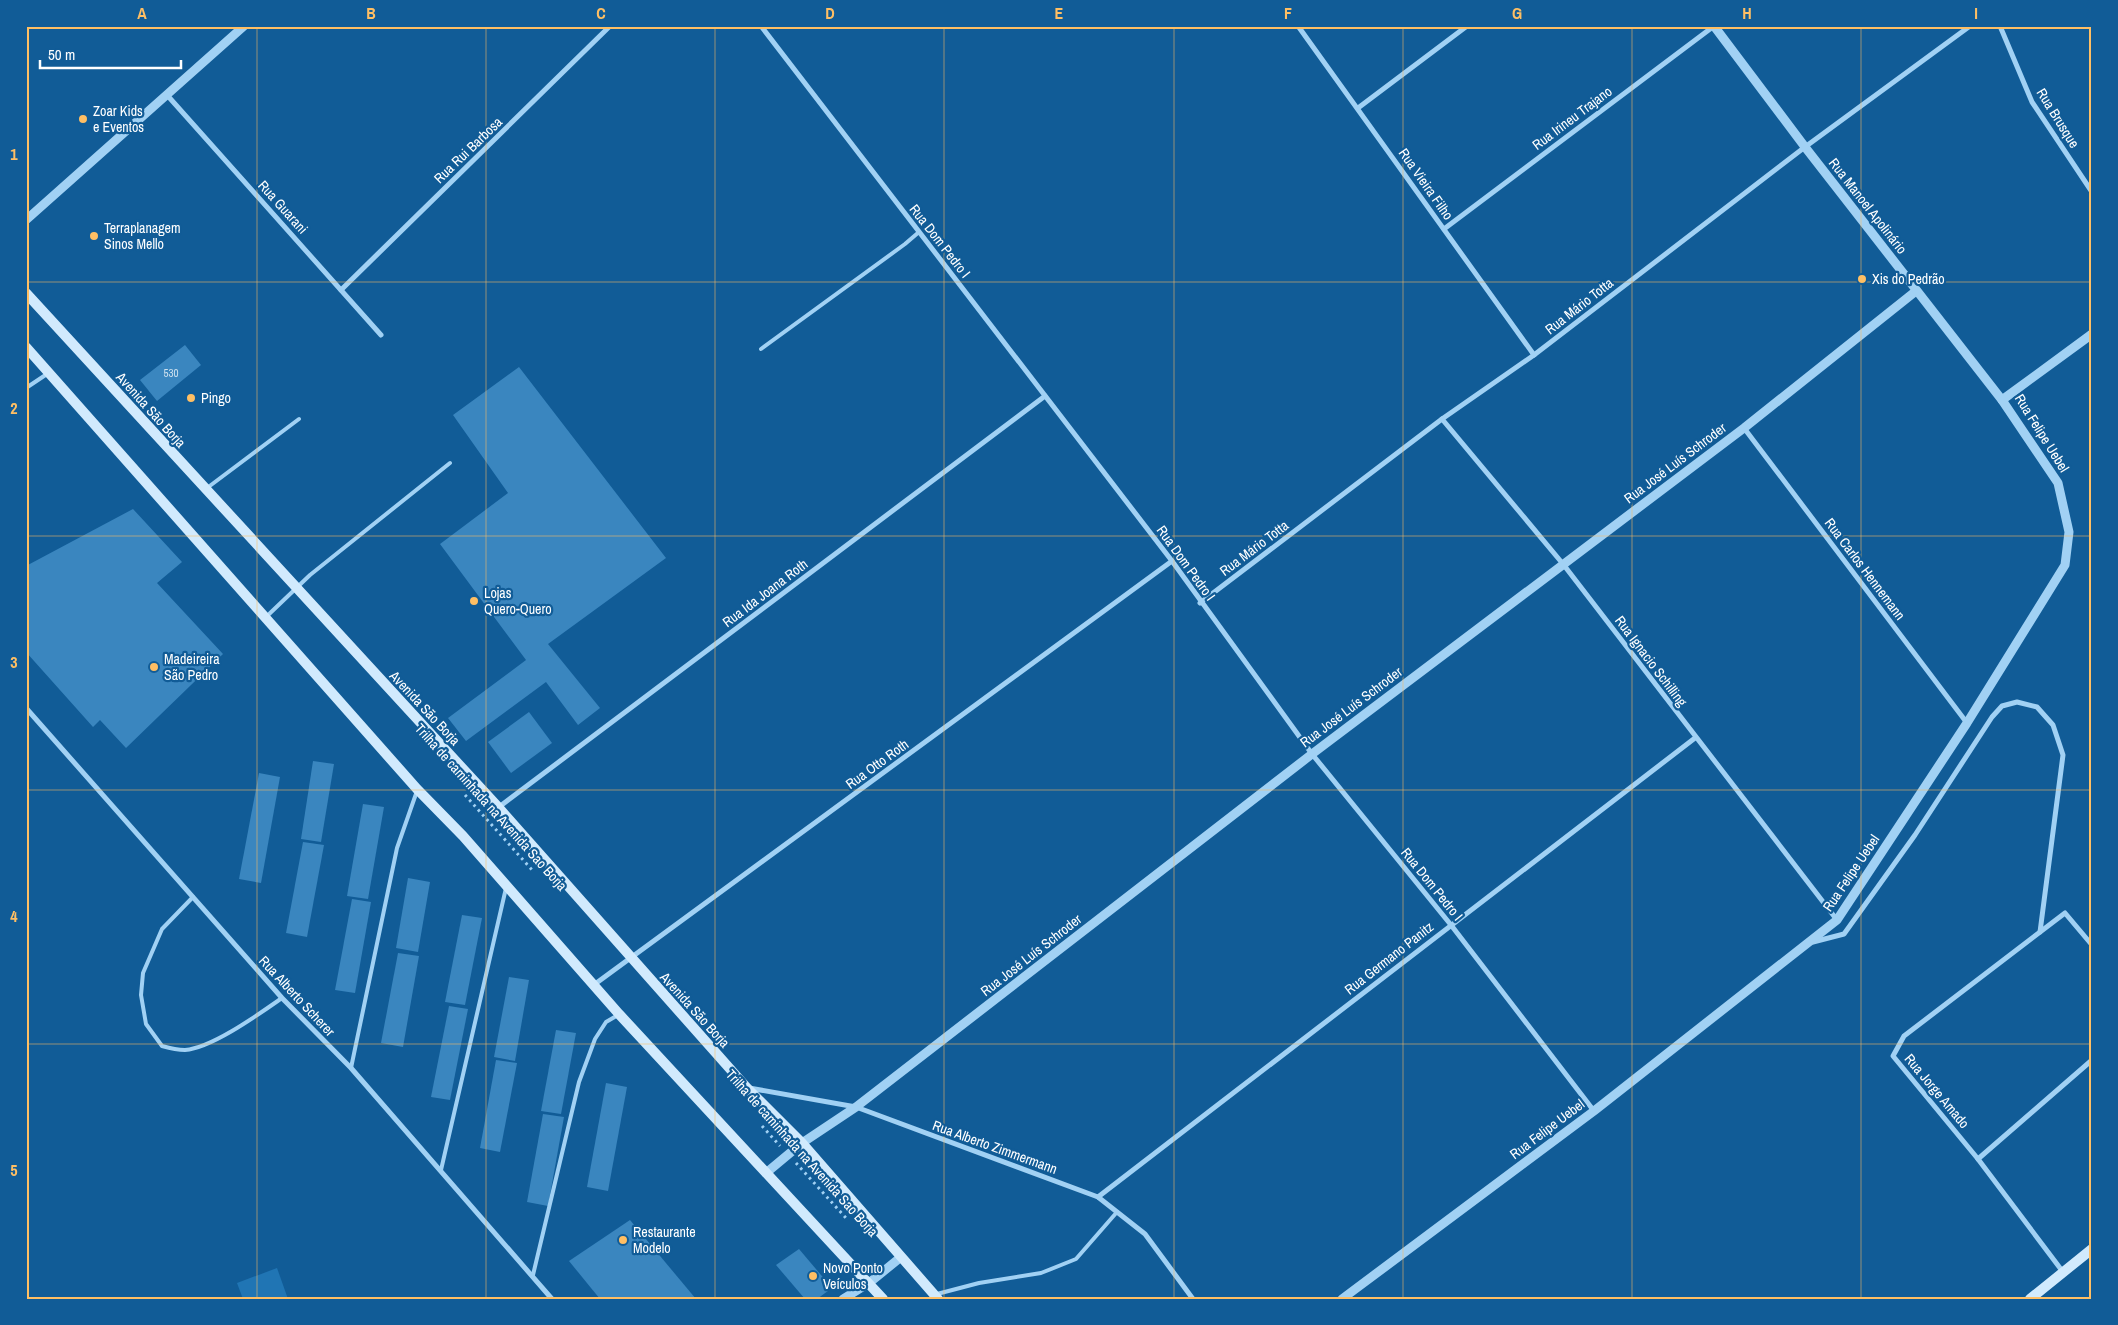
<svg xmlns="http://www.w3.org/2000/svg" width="2118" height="1325" font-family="'Archivo Narrow',sans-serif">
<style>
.green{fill:#2075b4}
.building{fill:#3a86bf}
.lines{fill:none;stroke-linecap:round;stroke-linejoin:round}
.path{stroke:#a1d1f4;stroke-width:3;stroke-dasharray:2.5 4;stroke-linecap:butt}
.service{stroke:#a1d1f4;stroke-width:4}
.minor{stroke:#a1d1f4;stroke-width:5}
.tertiary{stroke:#a1d1f4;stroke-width:9}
.secondary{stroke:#d1eafd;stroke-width:10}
.grid{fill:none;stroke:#ffbf64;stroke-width:1;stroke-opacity:0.55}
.poi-dot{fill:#ffbf64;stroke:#115c97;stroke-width:2}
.labels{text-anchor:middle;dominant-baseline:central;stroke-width:4.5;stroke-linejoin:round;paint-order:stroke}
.number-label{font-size:11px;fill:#cee1ef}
.poi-label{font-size:14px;fill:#fff;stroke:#115c97;text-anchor:start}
.street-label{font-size:14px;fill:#fff;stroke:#115c97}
.neatline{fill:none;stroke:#ffbf64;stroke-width:2}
.grid-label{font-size:16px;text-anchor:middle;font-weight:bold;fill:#ffbf64}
</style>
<rect width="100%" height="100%" fill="#115c97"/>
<polygon class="green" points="277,1268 288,1299 243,1299 237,1283"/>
<g class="building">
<polygon points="185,345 201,365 157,401 140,380"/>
<polygon points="519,367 666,558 548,644 600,708 578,725 546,682 466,741 448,718 526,660 440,544 508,493 453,415"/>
<polygon points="133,509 182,562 157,583 223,654 126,748 100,720 93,727 26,652 26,566"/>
<polygon points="529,712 552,743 511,773 488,742"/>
<polygon points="313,761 334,764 321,842 301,839"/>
<polygon points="259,773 280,777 261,883 239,879"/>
<polygon points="363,804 384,807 368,899 347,896"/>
<polygon points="303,842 324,845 307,937 286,933"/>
<polygon points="408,878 430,882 418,952 396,948"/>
<polygon points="352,899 371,902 355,993 335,990"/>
<polygon points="462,915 482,918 465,1005 445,1002"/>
<polygon points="398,953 419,956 403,1047 381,1043"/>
<polygon points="509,977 529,980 515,1061 494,1057"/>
<polygon points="449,1006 468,1009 450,1100 431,1097"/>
<polygon points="556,1030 576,1033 561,1114 541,1111"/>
<polygon points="496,1060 517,1063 500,1152 480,1148"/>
<polygon points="606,1083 627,1087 608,1191 587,1187"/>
<polygon points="543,1114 564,1117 548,1206 527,1202"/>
<polygon points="630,1220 696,1299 600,1299 569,1261"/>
<polygon points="799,1249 832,1288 817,1299 805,1299 776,1265"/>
</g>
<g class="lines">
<g class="path">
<polyline points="465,795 533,871"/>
<polyline points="762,1126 780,1146"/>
<polyline points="796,1163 846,1218"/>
</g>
<g class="service">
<polyline points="761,349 905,244 919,232"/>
<polyline points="26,388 47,374"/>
<polyline points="207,488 299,419"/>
<polyline points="266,617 310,575 450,463"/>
<path d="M193,897L162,929L143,973L141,995L146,1024L162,1046C169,1048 178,1050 185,1050C212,1048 259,1014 282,998"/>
<polyline points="351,1068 397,848 417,791"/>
<polyline points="441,1170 506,888"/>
<polyline points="533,1275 579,1082 595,1039 606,1022 618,1015"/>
<polyline points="937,1294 979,1283 1041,1273 1076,1259 1117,1212"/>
</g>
<g class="minor">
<polyline points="761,26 1172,561 1312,754 1451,925 1594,1111"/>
<polyline points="1298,26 1534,355"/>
<polyline points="2000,26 2032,102 2092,192"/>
<polyline points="167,95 381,335"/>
<polyline points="1358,108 1467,26"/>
<polyline points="1444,229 1714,26"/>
<polyline points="341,290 610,26"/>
<polyline points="1442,419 1563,564 1837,920"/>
<polyline points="1744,428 1967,723"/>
<polyline points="1200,603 1442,419 1534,355 1805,147 1970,26"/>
<polyline points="26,708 282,998 351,1068 552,1299"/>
<polyline points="499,807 1045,396"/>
<polyline points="1813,942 1844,934 1915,835 1992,717 2002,706 2017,702 2037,707 2053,725 2063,755 2040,932"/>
<polyline points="595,984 1172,561"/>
<polyline points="749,1088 856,1107 1098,1197 1145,1234 1193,1299"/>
<polyline points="1978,1159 2092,1060"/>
<polyline points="1098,1197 1695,738"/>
<polyline points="2063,1272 1978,1159 1893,1056 1904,1036 2065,913 2092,945"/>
</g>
<g class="tertiary">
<polyline points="26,220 244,26"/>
<polyline points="2002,400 2092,334"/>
<polyline points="766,1173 802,1143 856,1107 1312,754 1744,428 1916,291"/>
<polyline points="843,1299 869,1283 901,1257"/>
<polyline points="1342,1299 1594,1111 1837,920 1967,723 2065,565 2069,532 2058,483 2002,400 1805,147 1714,26"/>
</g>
<g class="secondary">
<polyline points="26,293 498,807 747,1088 802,1143 938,1299"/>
<polyline points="26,347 417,789 463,836 619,1014 883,1299"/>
<polyline points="2030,1299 2092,1249"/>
</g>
</g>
<path class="grid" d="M257,26V1299M486,26V1299M715,26V1299M944,26V1299M1174,26V1299M1403,26V1299M1632,26V1299M1861,26V1299M26,282H2092M26,536H2092M26,790H2092M26,1044H2092"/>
<g class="poi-dot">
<circle cx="83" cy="119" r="5"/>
<circle cx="94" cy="236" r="5"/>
<circle cx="1862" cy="279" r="5"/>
<circle cx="191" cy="398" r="5"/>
<circle cx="474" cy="601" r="5"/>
<circle cx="154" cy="667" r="5"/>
<circle cx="623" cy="1240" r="5"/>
<circle cx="813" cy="1276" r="5"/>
</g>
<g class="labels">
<g class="number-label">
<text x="171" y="373">530</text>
</g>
<g class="poi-label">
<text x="93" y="111">Zoar Kids<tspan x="93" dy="16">e Eventos</tspan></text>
<text x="104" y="228">Terraplanagem<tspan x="104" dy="16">Sinos Mello</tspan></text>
<text x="1872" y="279">Xis do Pedrão</text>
<text x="201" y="398">Pingo</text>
<text x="484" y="593">Lojas<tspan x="484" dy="16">Quero-Quero</tspan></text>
<text x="164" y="659">Madeireira<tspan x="164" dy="16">São Pedro</tspan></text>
<text x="633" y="1232">Restaurante<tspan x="633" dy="16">Modelo</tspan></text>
<text x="823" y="1268">Novo Ponto<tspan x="823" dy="16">Veículos</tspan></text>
</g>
<g class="street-label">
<text transform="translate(1572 118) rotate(-37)">Rua Irineu Trajano</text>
<text transform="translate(2058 118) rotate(58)">Rua Brusque</text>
<text transform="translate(468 150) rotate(-44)">Rua Rui Barbosa</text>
<text transform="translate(1426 184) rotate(55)">Rua Vieira Filho</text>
<text transform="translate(1868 206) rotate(52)">Rua Manoel Apolinário</text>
<text transform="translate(283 207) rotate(48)">Rua Guarani</text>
<text transform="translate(940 241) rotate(52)">Rua Dom Pedro I</text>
<text transform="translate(1579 306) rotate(-38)">Rua Mário Totta</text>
<text transform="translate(151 410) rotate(48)">Avenida São Borja</text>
<text transform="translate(2042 433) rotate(58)">Rua Felipe Uebel</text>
<text transform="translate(1675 463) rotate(-37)">Rua José Luís Schroder</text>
<text transform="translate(1254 548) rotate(-37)">Rua Mário Totta</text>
<text transform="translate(1186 563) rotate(54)">Rua Dom Pedro I</text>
<text transform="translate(1865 569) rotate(53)">Rua Carlos Hennemann</text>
<text transform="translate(765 593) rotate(-37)">Rua Ida Joana Roth</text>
<text transform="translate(1651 661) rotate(53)">Rua Ignacio Schilling</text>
<text transform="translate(1351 707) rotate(-37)">Rua José Luís Schroder</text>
<text transform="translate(425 708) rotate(47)">Avenida São Borja</text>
<text transform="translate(877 764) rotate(-36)">Rua Otto Roth</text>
<text transform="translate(491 807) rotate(48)">Trilha de caminhada na Avenida Sao Borja</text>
<text transform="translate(1851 873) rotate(-56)">Rua Felipe Uebel</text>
<text transform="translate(1432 884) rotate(51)">Rua Dom Pedro I</text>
<text transform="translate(1031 955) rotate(-38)">Rua José Luís Schroder</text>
<text transform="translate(1389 958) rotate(-38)">Rua Germano Panitz</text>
<text transform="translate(297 996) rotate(47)">Rua Alberto Scherer</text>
<text transform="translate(695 1010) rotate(48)">Avenida São Borja</text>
<text transform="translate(1937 1091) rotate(50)">Rua Jorge Amado</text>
<text transform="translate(1547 1129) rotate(-37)">Rua Felipe Uebel</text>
<text transform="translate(995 1147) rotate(20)">Rua Alberto Zimmermann</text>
<text transform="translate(802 1153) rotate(48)">Trilha de caminhada na Avenida Sao Borja</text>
</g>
</g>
<rect width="2118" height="1325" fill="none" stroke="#115c97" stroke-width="55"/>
<path d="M40 60v8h141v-8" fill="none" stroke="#ffffff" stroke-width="2.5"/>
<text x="48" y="60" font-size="15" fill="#ffffff" stroke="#115c97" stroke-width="4" paint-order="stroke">50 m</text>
<rect x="28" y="28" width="2062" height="1270" class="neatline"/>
<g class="grid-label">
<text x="142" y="19">A</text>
<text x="371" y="19">B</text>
<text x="601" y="19">C</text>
<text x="830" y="19">D</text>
<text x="1059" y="19">E</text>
<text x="1288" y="19">F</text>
<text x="1517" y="19">G</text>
<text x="1747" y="19">H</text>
<text x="1976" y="19">I</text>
<text x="14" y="160">1</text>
<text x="14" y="414">2</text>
<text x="14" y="668">3</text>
<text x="14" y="922">4</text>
<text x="14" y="1176">5</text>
</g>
</svg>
